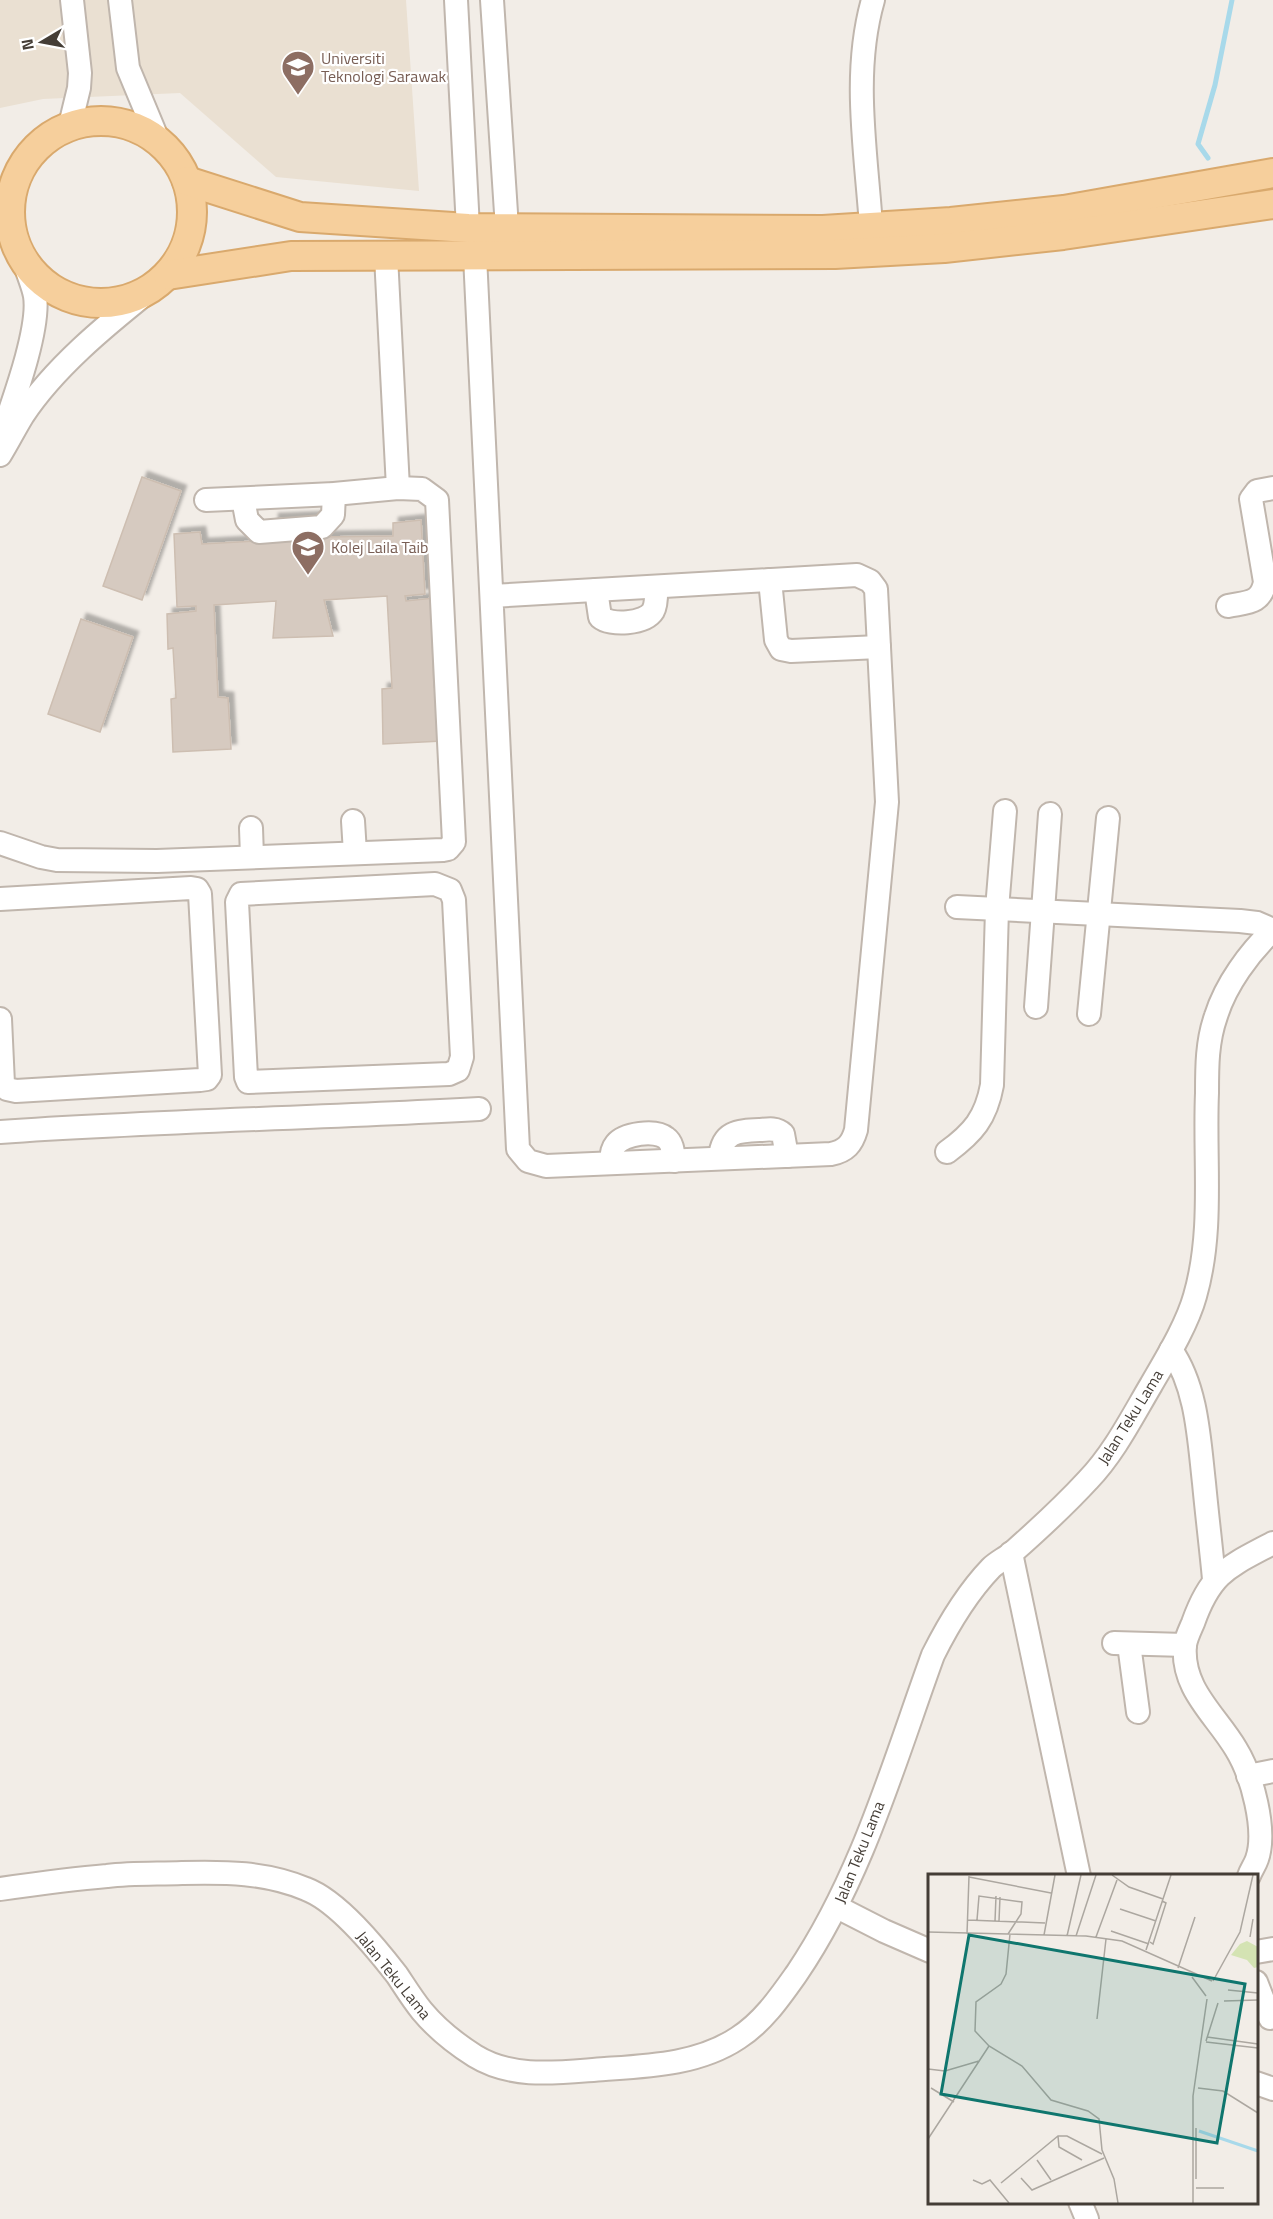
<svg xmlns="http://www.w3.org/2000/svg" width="1273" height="2219" font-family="'Titillium Web',sans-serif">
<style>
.education{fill:#eae0d2}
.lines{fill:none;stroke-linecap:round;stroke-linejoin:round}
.stream{stroke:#a8d9ea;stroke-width:5}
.building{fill:#d6cac0;stroke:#cdbeb1;stroke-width:1.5;filter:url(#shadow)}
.minor-casing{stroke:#c0b6ad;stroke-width:26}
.major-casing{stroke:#d9a96d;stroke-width:32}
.minor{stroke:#fff;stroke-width:22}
.major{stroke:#f6cf9c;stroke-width:28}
.labels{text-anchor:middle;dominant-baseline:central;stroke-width:4.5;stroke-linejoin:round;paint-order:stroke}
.education-label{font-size:16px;fill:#785e54;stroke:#fff;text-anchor:start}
.street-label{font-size:16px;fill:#443d36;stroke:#fff}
.inset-river{fill:none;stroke:#a8d9ea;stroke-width:3}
.inset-road{fill:none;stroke:#aca7a0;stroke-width:1.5}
.view{fill:#0f766e;fill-opacity:0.15;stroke:#0f766e;stroke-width:3}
.inset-edge{fill:none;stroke:#443d36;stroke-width:3}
</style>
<defs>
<filter id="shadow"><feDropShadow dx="5.5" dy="-5.5" stdDeviation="1.5" flood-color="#0004"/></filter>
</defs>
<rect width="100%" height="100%" fill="#f2ede7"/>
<polygon class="education" points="0,0 406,0 419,191 276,177 180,93 43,99 0,108"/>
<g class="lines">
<polyline class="stream" points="1208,158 1198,144 1215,85 1232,0"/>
</g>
<g class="building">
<polygon points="142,477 181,491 142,600 103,586"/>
<polygon points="319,517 320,537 393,536 393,523 421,520 425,594 405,596 406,601 434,598 437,635 432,636 434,687 440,687 442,741 383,744 382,689 392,688 387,596 324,600 333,636 273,638 276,601 214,605 218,697 228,698 231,749 173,752 171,699 176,698 173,648 168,649 167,614 196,611 196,606 177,607 174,534 200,532 202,544 273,540 273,519"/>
<polygon points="81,619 133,637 100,732 48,714"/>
</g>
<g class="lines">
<g class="minor-casing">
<g id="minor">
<polyline points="120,0 128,68 158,140"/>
<polyline points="456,0 468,228"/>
<polyline points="492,0 507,228"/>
<polyline points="70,125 79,88 80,73 72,0"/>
<path d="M871,226C866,151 852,73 873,0"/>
<polyline points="386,256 398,488"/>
<path d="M475,256L518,1149L528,1161L546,1166L831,1154C846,1151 852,1144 856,1130L887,802L876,589L870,581L857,575L492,596"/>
<path d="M3,431C14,399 40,328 35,296C33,285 28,275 25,264"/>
<path d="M0,455C8,442 15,428 23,415C54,368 105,326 149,291"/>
<polyline points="243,499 247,520 259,532 322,527 333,515 334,494"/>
<polyline points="770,580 776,640 781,649 791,651 879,647"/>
<path d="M596,590L600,617C610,626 645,624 653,611C657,604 656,594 656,587"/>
<path d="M1228,606C1247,602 1261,604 1265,582L1251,499L1257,491L1273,488"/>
<polyline points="353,821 355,853"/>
<polyline points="251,828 252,857"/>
<polyline points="0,843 41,857 57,860 157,861 443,850 448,849 454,842 437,500 422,489 398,488 334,494 206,500"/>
<polygon points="435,884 450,890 454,900 462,1057 458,1070 449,1074 248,1082 246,1077 237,902 241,894"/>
<polyline points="0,899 191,888 197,889 200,894 210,1075 207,1079 200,1080 16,1091 7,1089 3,1084 0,1019"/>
<polyline points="957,907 1240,921 1257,923 1273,930"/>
<polyline points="1036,1007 1050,814"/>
<polyline points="1089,1014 1108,818"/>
<path d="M0,1132C159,1121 319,1118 479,1109"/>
<path d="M947,1152C973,1133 986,1118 992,1085L997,909L1005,811"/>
<path d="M720,1158C722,1131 738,1131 761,1130C769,1129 777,1128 783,1134L787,1156"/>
<path d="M611,1163C612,1156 611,1150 616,1144C624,1134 655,1129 666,1138C673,1143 673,1153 674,1161"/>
<path d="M1171,1350C1197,1387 1199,1439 1204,1483C1207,1515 1211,1547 1214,1579"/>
<polyline points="1011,1553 1079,1876"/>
<polyline points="1114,1643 1185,1645"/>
<polyline points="1129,1644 1138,1712"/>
<polyline points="1248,1776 1273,1771"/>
<path d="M1249,1876C1251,1870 1255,1865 1257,1859C1267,1830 1252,1775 1236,1749C1216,1715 1181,1689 1185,1645C1186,1638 1190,1630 1193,1623C1211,1572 1228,1567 1273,1543"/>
<path d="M0,1889C35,1884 71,1879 107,1876C132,1873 157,1874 182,1873C225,1872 266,1872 306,1889C338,1901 376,1948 397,1975C405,1987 413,2000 422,2011C437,2029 456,2044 475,2056C514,2080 561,2072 605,2069C650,2066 699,2064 738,2038C763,2022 780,1997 797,1973C862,1877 894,1762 933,1655C949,1623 967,1593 991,1568C997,1562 1006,1558 1013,1552C1039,1529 1065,1505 1088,1480C1114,1453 1132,1417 1151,1385C1166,1359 1187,1325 1195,1296C1214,1230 1204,1161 1207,1093C1207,1067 1207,1041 1216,1016C1226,984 1249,953 1273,930"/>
<polyline points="837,1907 884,1931 930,1951"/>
<polyline points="1256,1952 1273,1949"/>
<polyline points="1256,1982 1270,2018"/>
<polyline points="1256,2083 1273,2089"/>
<polyline points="1080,2202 1087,2219"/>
</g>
</g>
<g class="major-casing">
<g id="major">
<circle cx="101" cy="212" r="91"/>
<polyline points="187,181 300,217 468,228 823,230 951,222 1064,210 1273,173"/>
<polyline points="168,275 291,256 835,254 944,248 1063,235 1273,204"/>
</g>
</g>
<use href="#minor" class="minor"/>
<use href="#major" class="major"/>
</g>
<defs>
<g id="university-pin" transform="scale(1.725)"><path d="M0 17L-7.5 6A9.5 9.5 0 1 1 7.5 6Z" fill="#8d6e63" stroke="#fff"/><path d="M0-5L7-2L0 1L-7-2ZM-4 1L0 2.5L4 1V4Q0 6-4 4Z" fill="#fff"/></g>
</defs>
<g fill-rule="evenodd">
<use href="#university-pin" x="298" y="67"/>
<use href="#university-pin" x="308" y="547"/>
</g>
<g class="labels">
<g class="education-label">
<text x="321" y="58">Universiti<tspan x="321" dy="18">Teknologi Sarawak</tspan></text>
<text x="331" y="547">Kolej Laila Taib</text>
</g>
<g class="street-label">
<text transform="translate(1130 1417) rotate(-58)">Jalan Teku Lama</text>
<text transform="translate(859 1852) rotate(-68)">Jalan Teku Lama</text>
<text transform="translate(394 1975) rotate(51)">Jalan Teku Lama</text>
</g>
</g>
<g transform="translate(928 1874)">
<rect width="330" height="330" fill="#f2ede7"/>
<path d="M319,67L330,73V93L326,94L319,86L303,81L312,70Z" fill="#d4e3b3"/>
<path class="inset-river" d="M271,257L330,277"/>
<path class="inset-road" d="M184,1L201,13L235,25M41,3L123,19M192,35L228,47M40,46L117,49M49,46L51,22L94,28L93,40L80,60M67,47L68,22M71,47L72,23M183,57L221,70M0,58L158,62L194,67L284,107M39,60L41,2M82,60L78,100L73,110L48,128L47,157L61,172L94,192L123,226L160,237L171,245L174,276L186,305L190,329M116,61L127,1M139,62L153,1M148,62L168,1M168,63L189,6M322,63L325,45M222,68L225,70L238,29L234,27M218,76L243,1M250,94L267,43M264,103L278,122M285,107L312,58L325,1M300,116L330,119M296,127L330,126M169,145L178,65M279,163L330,170M278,167L290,129M278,168L330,174M0,195L17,197L51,187M3,214L26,228M270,214L295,217L330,239M268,254V305M130,262L131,273L154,286M0,265L61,172M109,286L123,306M93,304L104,316L176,284M45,306L54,310L62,306L81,329M73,309L130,262H139L174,280M268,314H296M265,329V222L279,125"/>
<path class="view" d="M41,61L317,110L289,269L13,220Z"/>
<rect width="330" height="330" class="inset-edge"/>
</g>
<g transform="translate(42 42) rotate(260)" stroke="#ffffff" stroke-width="4.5" paint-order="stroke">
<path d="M0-4.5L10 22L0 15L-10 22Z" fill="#443d36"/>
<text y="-9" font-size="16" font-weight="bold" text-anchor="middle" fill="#443d36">N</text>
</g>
</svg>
